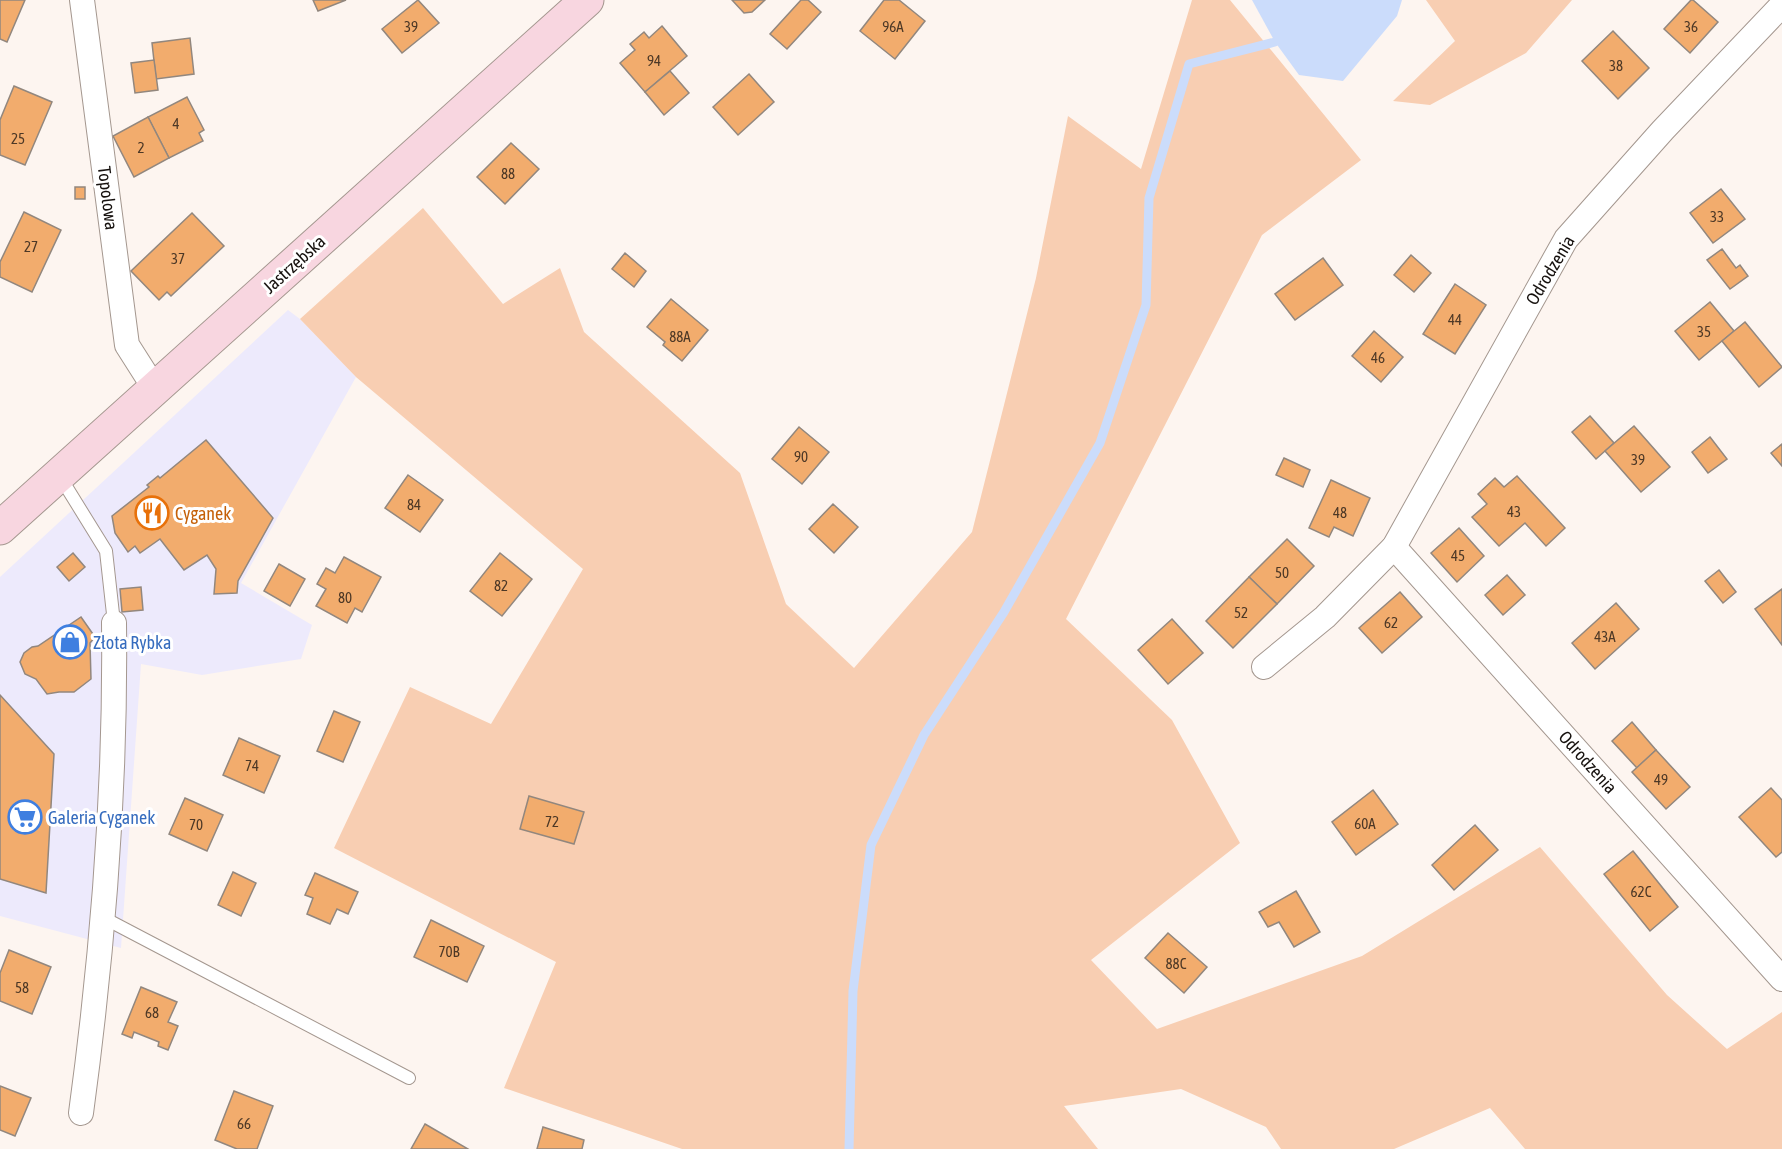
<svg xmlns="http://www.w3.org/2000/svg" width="1782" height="1149" font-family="'Asap Condensed',sans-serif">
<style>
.commercial{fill:#edeafc}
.green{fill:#f8ceb2}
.water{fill:#cbdcfb}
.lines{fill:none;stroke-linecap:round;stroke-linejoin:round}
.stream{stroke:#cbdcfb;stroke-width:9}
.building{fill:#f2ac6d;stroke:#92877e;stroke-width:1.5}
.lane-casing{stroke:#a4978f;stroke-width:14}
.street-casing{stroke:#a4978f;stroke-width:26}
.secondary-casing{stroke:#a4978f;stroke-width:35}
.lane{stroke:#fff;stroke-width:12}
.street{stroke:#fff;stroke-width:24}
.secondary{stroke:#f8d6e0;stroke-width:33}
.labels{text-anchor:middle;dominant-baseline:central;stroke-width:6;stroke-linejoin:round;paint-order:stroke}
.number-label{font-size:15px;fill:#4d3826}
.street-label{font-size:18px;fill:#16110e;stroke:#fff}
.food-label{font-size:18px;fill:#c56008;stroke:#fff;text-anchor:start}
.shop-label{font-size:18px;fill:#366cbe;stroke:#fff;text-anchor:start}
</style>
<rect width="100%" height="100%" fill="#fdf5f0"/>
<polygon class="commercial" points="288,310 300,319 356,377 241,583 312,625 301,659 202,675 141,664 121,948 0,916 0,577"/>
<g class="green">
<polygon points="1192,0 1230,0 1361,160 1262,235 1066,619 1172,720 1240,843 1091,960 1157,1029 1362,956 1540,847 1667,995 1727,1049 1782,1012 1782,1149 1525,1149 1490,1108 1394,1149 1281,1149 1266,1127 1181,1089 1064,1106 1098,1149 682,1149 504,1088 556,962 334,848 410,687 491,724 583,569 356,377 300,319 423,208 503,304 560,268 584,332 740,473 786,604 854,668 972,532 1036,278 1068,116 1141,169"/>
<polygon points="1426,0 1572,0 1526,53 1430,105 1393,101 1455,41"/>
</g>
<polygon class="water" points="1252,0 1402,0 1397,16 1343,81 1299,75 1275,42"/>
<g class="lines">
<polyline class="stream" points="849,1149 853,991 871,845 924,735 1004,612 1100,443 1146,305 1149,198 1189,64 1275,42"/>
</g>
<g class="building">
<polygon points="0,0 25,0 7,42 0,39"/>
<polygon points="313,0 346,0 318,11"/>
<polygon points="418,0 439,23 402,53 382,29"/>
<polygon points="732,0 765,0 752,12 744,13"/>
<polygon points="801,0 808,0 821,12 787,49 770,34"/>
<polygon points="884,0 899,0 925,21 895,59 860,31"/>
<polygon points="1691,0 1693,0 1718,22 1690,53 1664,29"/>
<polygon points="662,26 687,56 645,92 620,63 635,50 630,44 644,32 649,38"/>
<polygon points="1613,31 1649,68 1618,99 1582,61"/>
<polygon points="190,38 194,74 156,79 152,43"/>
<polygon points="154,60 158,90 135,93 131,63"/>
<polygon points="670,71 689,93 664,115 645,92"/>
<polygon points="749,74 774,102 738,135 713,107"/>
<polygon points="14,86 52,102 25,165 0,155 0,120"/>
<polygon points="187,97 204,130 199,133 203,141 169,158 148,117"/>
<polygon points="148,117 169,158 134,177 113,136"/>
<polygon points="511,143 539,169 505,204 477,177"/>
<rect x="75" y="187" width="10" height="12"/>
<polygon points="1721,189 1745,219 1713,243 1690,213"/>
<polygon points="24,212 61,230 32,292 0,277 0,262"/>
<polygon points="192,213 224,246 171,296 167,292 159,300 131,271"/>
<polygon points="1722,249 1736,268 1740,265 1748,276 1730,289 1707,260"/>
<polygon points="625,253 646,271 634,287 612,269"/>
<polygon points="1411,255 1431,273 1414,292 1394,275"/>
<polygon points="1323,258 1343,285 1295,320 1275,294"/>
<polygon points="1455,284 1486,305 1455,354 1423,334"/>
<polygon points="671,299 708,330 682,361 663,345 665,342 647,327"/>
<polygon points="1710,302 1734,331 1699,360 1675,331"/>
<polygon points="1745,322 1782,367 1759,387 1722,341"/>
<polygon points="1374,331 1403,357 1381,382 1352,356"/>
<polygon points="1590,416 1614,443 1596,459 1572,432"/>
<polygon points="1634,426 1670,467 1641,492 1605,451"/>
<polygon points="799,427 829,452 802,484 772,459"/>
<polygon points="1710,437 1727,459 1708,473 1692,452"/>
<polygon points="206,440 273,518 238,581 237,593 214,594 216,569 207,555 184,570 160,539 140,553 135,546 128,552 115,533 112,516 149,487 147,485 158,476 160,478"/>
<polygon points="1782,444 1782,466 1771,453"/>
<polygon points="1284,458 1310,470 1303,487 1276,475"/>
<polygon points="408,475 443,500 420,532 385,508"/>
<polygon points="1517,476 1565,528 1546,546 1525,523 1499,546 1472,517 1487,504 1478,494 1495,478 1504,487"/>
<polygon points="1331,480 1370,498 1353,536 1334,527 1329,537 1309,528"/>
<polygon points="833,504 858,527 834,553 809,529"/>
<polygon points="1459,528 1484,556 1457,582 1431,553"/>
<polygon points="1287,539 1314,566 1277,604 1249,577"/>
<polygon points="73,553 85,567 69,581 57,567"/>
<polygon points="500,553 532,579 502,616 470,591"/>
<polygon points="344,557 381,577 362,612 355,608 347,623 316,606 326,589 317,584 326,568 335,573"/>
<polygon points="279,564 305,579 290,606 264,591"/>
<polygon points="1719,570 1736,592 1723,603 1705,581"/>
<polygon points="1507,575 1525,595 1503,615 1485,595"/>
<polygon points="1249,577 1277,604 1233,648 1206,621"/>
<polygon points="141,587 143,610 122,612 120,589"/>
<polygon points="1782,589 1782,645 1755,609"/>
<polygon points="1400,592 1422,617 1382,653 1359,628"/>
<polygon points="1616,603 1639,629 1595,669 1572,643"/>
<polygon points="81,617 95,637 90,643 91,679 74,692 59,692 47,694 36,679 25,674 20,662 24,653 32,647 38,646"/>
<polygon points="1172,619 1203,653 1168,684 1138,650"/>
<polygon points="0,695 54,754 46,893 0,879"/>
<polygon points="334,711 360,722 343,762 317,751"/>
<polygon points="1632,722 1656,750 1637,768 1612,741"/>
<polygon points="239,738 280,756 264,793 223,775"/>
<polygon points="1656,750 1690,787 1666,809 1632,772"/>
<polygon points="1771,788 1782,800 1782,852 1776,857 1739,817"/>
<polygon points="1373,790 1398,824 1356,855 1332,822"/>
<polygon points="529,796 584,812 574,844 520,829"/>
<polygon points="185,798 223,815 207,851 169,834"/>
<polygon points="1475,825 1498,850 1454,890 1432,865"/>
<polygon points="1633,851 1678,907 1650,931 1604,874"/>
<polygon points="233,872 256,883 241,916 218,905"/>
<polygon points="315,873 358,892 348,914 337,909 330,924 307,914 313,898 305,895"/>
<polygon points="1296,891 1320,932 1294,947 1279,922 1268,927 1259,912"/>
<polygon points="431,920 484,946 467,982 414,957"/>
<polygon points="1168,933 1207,967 1184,993 1145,958"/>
<polygon points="9,950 51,967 32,1014 0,1001 0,973"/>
<polygon points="141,987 177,1002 168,1022 178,1026 168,1050 158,1046 159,1042 134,1032 132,1038 122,1034"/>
<polygon points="0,1086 31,1098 15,1136 0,1130"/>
<polygon points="234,1091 273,1106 257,1149 237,1149 215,1140"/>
<polygon points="425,1124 468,1149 411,1149"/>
<polygon points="543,1127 584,1140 582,1149 537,1149"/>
</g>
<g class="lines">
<g class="lane-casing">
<g id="lane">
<polyline points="59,475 106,551 114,623"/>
<polyline points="102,917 409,1078"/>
</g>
</g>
<g class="street-casing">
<g id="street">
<polyline points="82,0 127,345 155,389"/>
<polyline points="1394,547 1782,979"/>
<polyline points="1264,667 1325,617 1394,547 1566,239 1663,130 1782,5"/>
<path d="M81,1113C103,951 116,787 114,623"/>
</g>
</g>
<g class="secondary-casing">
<polyline id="secondary" points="0,528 587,0"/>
</g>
<use href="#lane" class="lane"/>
<use href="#street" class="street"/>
<use href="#secondary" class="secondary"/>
</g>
<defs>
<g id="restaurant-ring" transform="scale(1.725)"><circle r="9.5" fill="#fff" stroke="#e8710a" stroke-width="1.5"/><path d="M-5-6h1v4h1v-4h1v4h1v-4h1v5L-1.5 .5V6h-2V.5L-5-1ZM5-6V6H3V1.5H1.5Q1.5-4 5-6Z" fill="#e8710a"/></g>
<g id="shop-ring" transform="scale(1.725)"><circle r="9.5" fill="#fff" stroke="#3f7fe0" stroke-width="1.5"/><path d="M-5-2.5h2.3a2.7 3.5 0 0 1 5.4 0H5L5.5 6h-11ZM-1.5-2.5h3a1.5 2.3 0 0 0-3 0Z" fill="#3f7fe0"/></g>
<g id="supermarket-ring" transform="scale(1.725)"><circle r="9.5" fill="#fff" stroke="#3f7fe0" stroke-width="1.5"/><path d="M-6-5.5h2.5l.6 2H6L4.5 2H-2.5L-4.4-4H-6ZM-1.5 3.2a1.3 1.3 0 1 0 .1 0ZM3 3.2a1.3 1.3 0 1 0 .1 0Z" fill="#3f7fe0"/></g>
</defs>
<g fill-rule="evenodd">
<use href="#restaurant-ring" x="152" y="513"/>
<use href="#shop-ring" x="70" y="642"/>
<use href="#supermarket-ring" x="25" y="817"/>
</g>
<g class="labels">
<g class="number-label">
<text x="411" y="26">39</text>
<text x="893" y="26">96A</text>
<text x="1691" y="26">36</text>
<text x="654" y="60">94</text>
<text x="1616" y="65">38</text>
<text x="176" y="123">4</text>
<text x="18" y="138">25</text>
<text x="141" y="147">2</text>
<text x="508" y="173">88</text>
<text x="1717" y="216">33</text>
<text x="31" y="246">27</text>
<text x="178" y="258">37</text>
<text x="1455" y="319">44</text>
<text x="1704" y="331">35</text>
<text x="680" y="336">88A</text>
<text x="1378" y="357">46</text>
<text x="801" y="456">90</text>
<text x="1638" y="459">39</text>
<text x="414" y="504">84</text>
<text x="1514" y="511">43</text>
<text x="1340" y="512">48</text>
<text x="1458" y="555">45</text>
<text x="1282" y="572">50</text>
<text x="501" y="585">82</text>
<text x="345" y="597">80</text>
<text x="1241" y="612">52</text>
<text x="1391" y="622">62</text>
<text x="1605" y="636">43A</text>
<text x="252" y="765">74</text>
<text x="1661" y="779">49</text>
<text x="552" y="821">72</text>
<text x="1365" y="823">60A</text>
<text x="196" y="824">70</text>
<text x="1641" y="891">62C</text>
<text x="449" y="951">70B</text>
<text x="1176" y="963">88C</text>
<text x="22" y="987">58</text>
<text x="152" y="1012">68</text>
<text x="244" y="1123">66</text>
</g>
<g class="street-label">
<text transform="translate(108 198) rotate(83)">Topolowa</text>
<text transform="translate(294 264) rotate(-42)">Jastrzębska</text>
<text transform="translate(1550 270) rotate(-59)">Odrodzenia</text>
<text transform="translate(1588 762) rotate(48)">Odrodzenia</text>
</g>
<g class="food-label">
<text x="175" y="513">Cyganek</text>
</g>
<g class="shop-label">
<text x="93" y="642">Złota Rybka</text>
<text x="48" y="817">Galeria Cyganek</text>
</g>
</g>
</svg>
